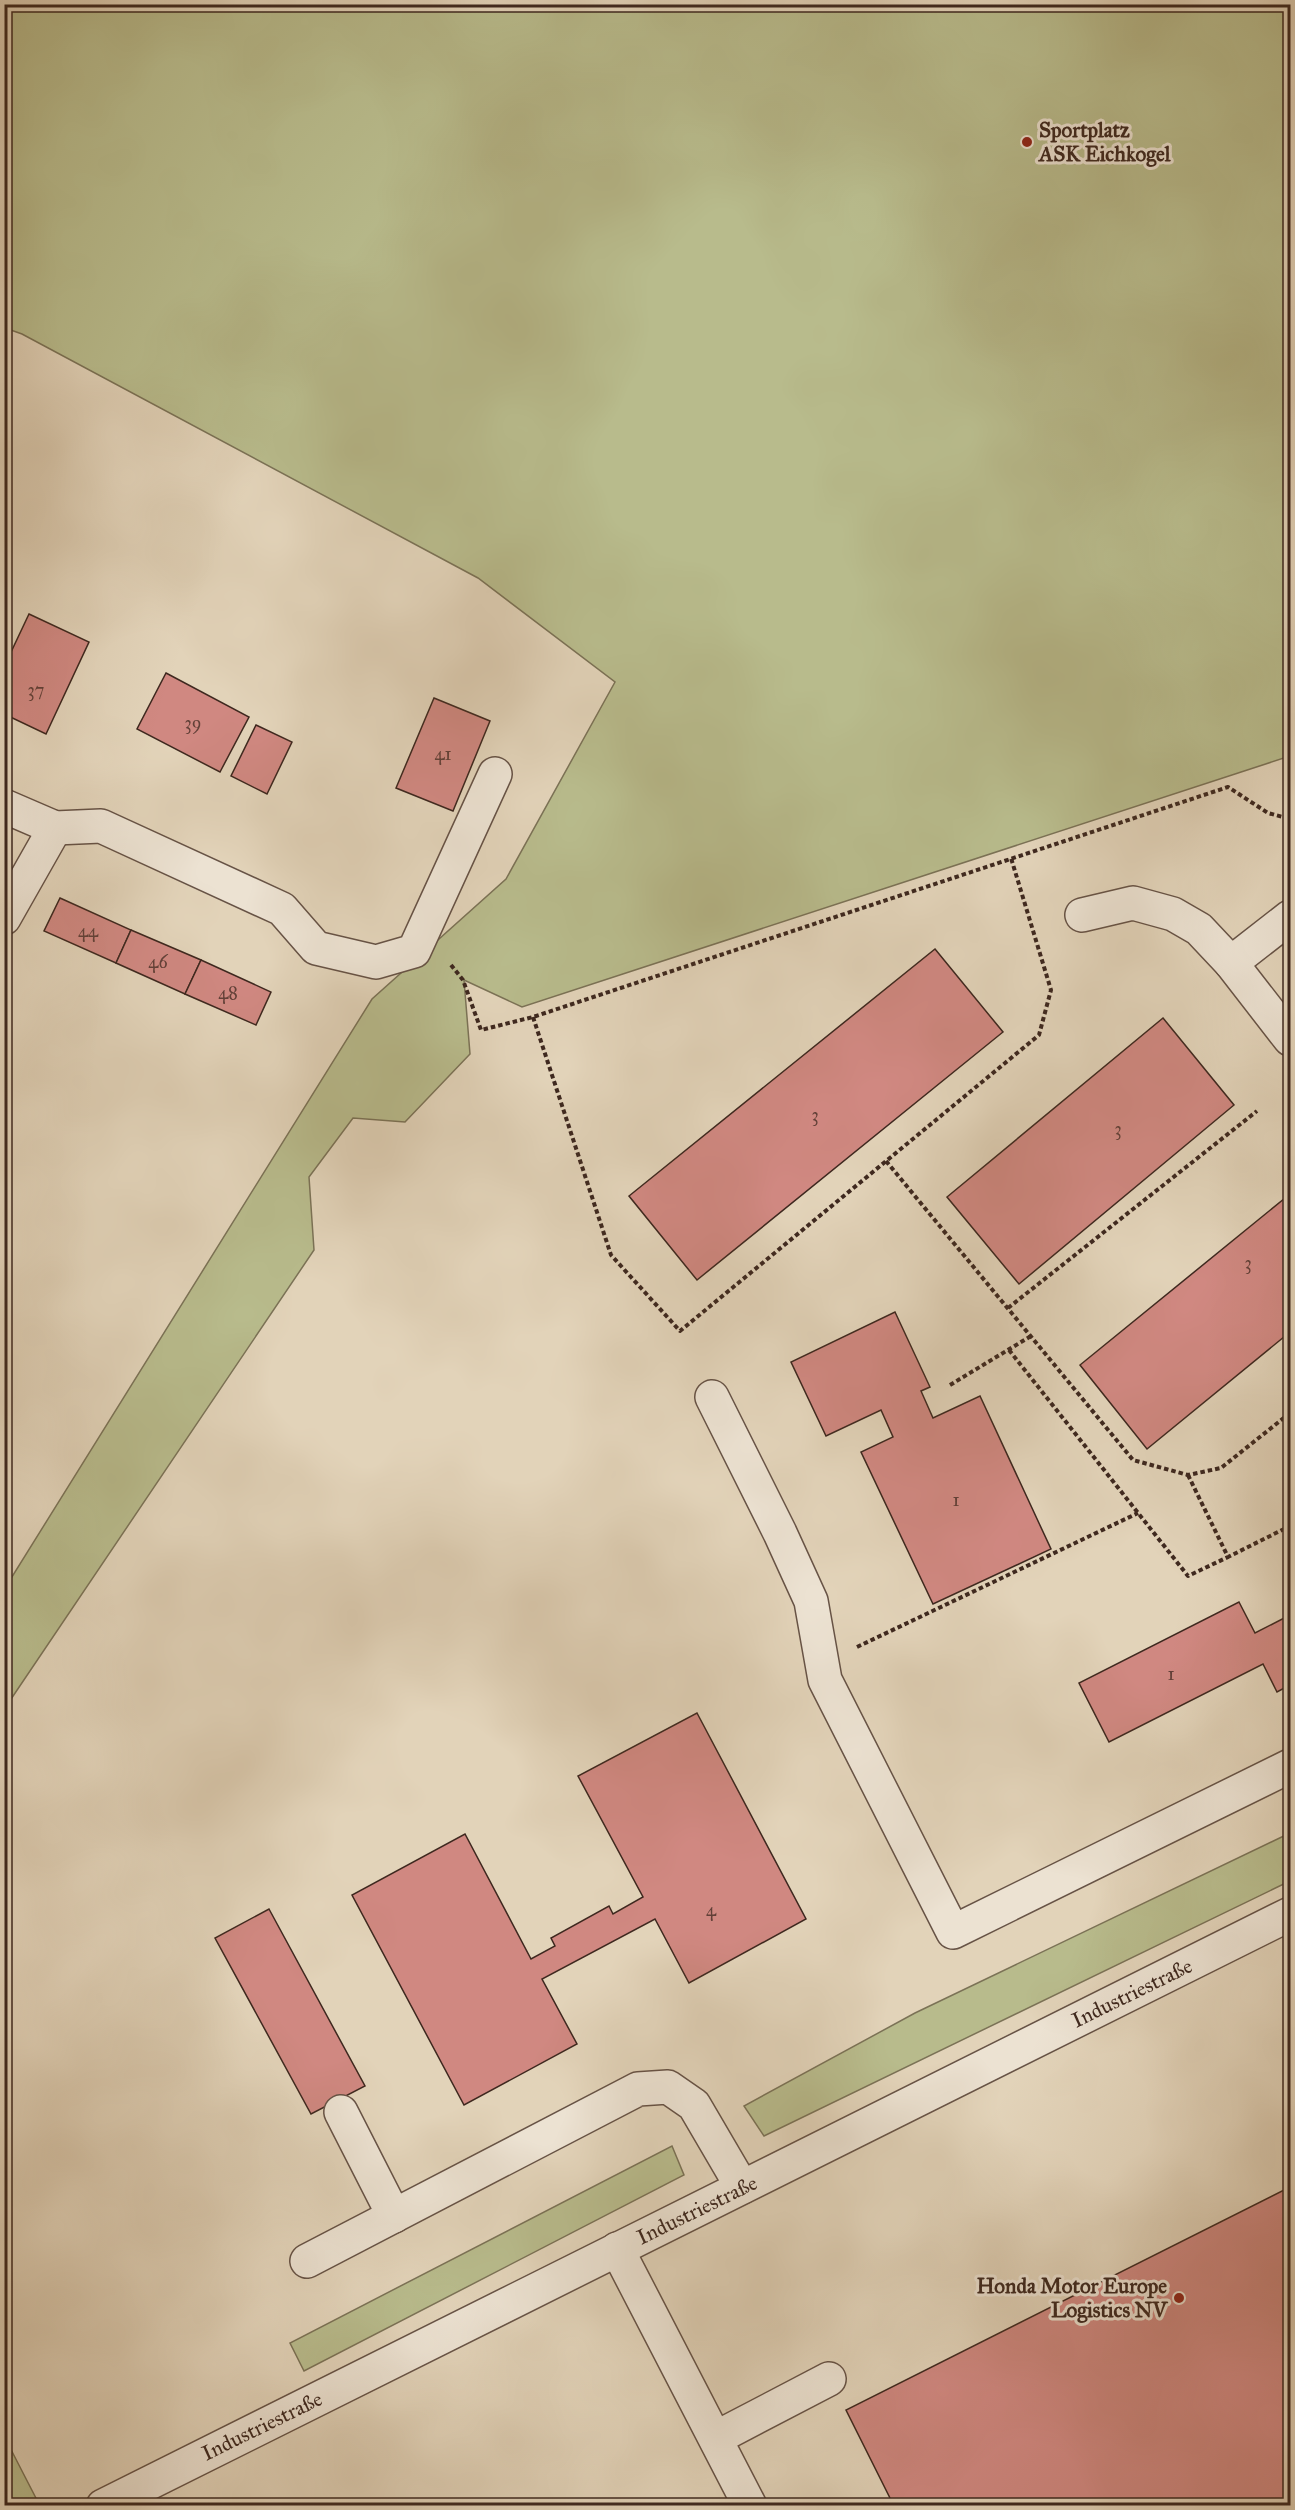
<svg xmlns="http://www.w3.org/2000/svg" width="1295" height="2510" font-family="'IM FELL Great Primer',serif">
<style>
.green{fill:#b8bb8c;stroke:#7b7256;stroke-width:1.5}
.building{fill:#d08881;stroke:#3e281f;stroke-width:1.5}
.lines{fill:none;stroke-linecap:round;stroke-linejoin:round}
.minor-casing{stroke:#675346;stroke-width:36}
.path{stroke:#3e281f;stroke-width:4;stroke-dasharray:4.5 3;stroke-linecap:butt}
.minor{stroke:#ece2d2;stroke-width:33}
.poi-dot{fill:#8f2418;stroke:#ece2d2;stroke-width:2}
.labels{text-anchor:middle;dominant-baseline:central;stroke-width:6;stroke-linejoin:round;paint-order:stroke}
.number-label{font-size:18px;fill:#624038}
.poi-label{font-size:21px;font-weight:bold;fill:#3e281f;stroke:#ece2d2;text-anchor:start}
.street-label{font-size:21px;fill:#3e281f;stroke:#ece2d2}
</style>
<rect width="100%" height="100%" fill="#e2d3b9"/>
<filter id="stains"><feTurbulence type="fractalNoise" baseFrequency=".00333" numOctaves="4"/><feColorMatrix values="0 0 0 0 .2 0 0 0 0 .09 0 0 0 0 .02 0 0 0 .5 -.17"/></filter>
<radialGradient id="worn" r=".72"><stop offset=".6" stop-color="#630" stop-opacity="0"/><stop offset="1" stop-color="#630" stop-opacity=".3"/></radialGradient>
<g class="green">
<polygon points="5,5 1290,5 1290,756 522,1007 464,980 470,1054 405,1122 353,1118 309,1177 314,1250 5,1708 5,1588 372,999 506,879 615,682 478,578 22,334 5,328"/>
<polygon points="1290,1833 1290,1881 764,2136 744,2106 915,2013"/>
<polygon points="672,2146 684,2175 304,2371 290,2343"/>
<polygon points="4,2436 39,2504 36,2505 5,2505"/>
</g>
<g class="building">
<polygon points="29,614 89,642 46,734 4,714 4,667"/>
<polygon points="166,673 249,717 220,772 137,729"/>
<polygon points="434,698 490,721 453,811 396,788"/>
<polygon points="256,725 292,742 267,794 231,776"/>
<polygon points="60,898 131,930 116,963 44,931"/>
<polygon points="131,930 201,960 185,994 116,963"/>
<polygon points="935,949 1003,1032 697,1280 629,1196"/>
<polygon points="201,960 271,992 256,1025 185,994"/>
<polygon points="1163,1018 1234,1105 1019,1284 947,1197"/>
<polygon points="1290,1194 1290,1332 1147,1449 1080,1365"/>
<polygon points="895,1312 930,1387 921,1391 933,1418 980,1396 1051,1549 933,1604 861,1452 893,1437 881,1410 826,1436 791,1362"/>
<polygon points="1239,1602 1255,1633 1290,1615 1290,1685 1277,1692 1263,1664 1109,1742 1079,1683"/>
<polygon points="697,1713 806,1919 689,1983 655,1919 542,1979 577,2044 464,2105 352,1895 465,1834 531,1959 555,1946 551,1938 609,1906 613,1914 643,1897 578,1776"/>
<polygon points="269,1909 365,2086 311,2114 215,1938"/>
<polygon points="1290,2187 1290,2506 894,2506 846,2410"/>
</g>
<g class="lines">
<g class="minor-casing">
<g id="minor">
<polyline points="4,806 55,828 101,826 282,909 316,948 376,962 414,951 495,774"/>
<polyline points="1082,915 1133,903 1173,914 1199,929 1231,963 1290,917"/>
<polyline points="4,918 55,828"/>
<polyline points="1231,963 1290,1039"/>
<polyline points="712,1397 780,1533 811,1601 825,1680 953,1932 1290,1766"/>
<polyline points="341,2112 394,2216"/>
<polyline points="617,2249 750,2506"/>
<polyline points="307,2261 638,2089 668,2087 694,2105 742,2187"/>
<polyline points="716,2438 829,2379"/>
<polyline points="103,2506 1290,1914"/>
</g>
</g>
<g class="path">
<polyline points="451,965 463,980 481,1030 533,1017 1228,787 1268,813 1290,819"/>
<polyline points="533,1017 611,1255 680,1331 1039,1035 1051,990 1011,858"/>
<polyline points="886,1161 1133,1460 1188,1475 1221,1468 1290,1413"/>
<polyline points="1008,1308 1257,1111"/>
<polyline points="1009,1350 1188,1576 1228,1557"/>
<polyline points="950,1385 1031,1336"/>
<polyline points="1188,1475 1228,1557 1290,1526"/>
<polyline points="857,1647 1138,1513"/>
</g>
<use href="#minor" class="minor"/>
</g>
<g class="poi-dot">
<circle cx="1027" cy="142" r="6"/>
<circle cx="1179" cy="2298" r="6"/>
</g>
<g class="labels">
<g class="number-label">
<text x="36" y="690">37</text>
<text x="193" y="723">39</text>
<text x="443" y="754">41</text>
<text x="88" y="931">44</text>
<text x="158" y="962">46</text>
<text x="228" y="993">48</text>
<text x="815" y="1115">3</text>
<text x="1118" y="1129">3</text>
<text x="1248" y="1263">3</text>
<text x="956" y="1500">1</text>
<text x="1171" y="1674">1</text>
<text x="711" y="1910">4</text>
</g>
<g class="poi-label">
<text x="1039" y="130">Sportplatz<tspan x="1039" dy="24">ASK Eichkogel</tspan></text>
<text x="1167" y="2286" text-anchor="end">Honda Motor Europe<tspan x="1167" dy="24">Logistics NV</tspan></text>
</g>
<g class="street-label">
<text transform="translate(1132 1993) rotate(-26)">Industriestraße</text>
<text transform="translate(697 2210) rotate(-26)">Industriestraße</text>
<text transform="translate(262 2426) rotate(-26)">Industriestraße</text>
</g>
</g>
<rect width="1295" height="2510" fill="none" stroke="#e2d3b9" stroke-width="24"/>
<rect x="6" y="6" width="1283" height="2498" fill="none" stroke="#3e281f" stroke-width="3"/>
<rect x="12" y="12" width="1271" height="2486" fill="none" stroke="#3e281f" stroke-width="1.5"/>
<rect width="100%" height="100%" filter="url(#stains)"/>
<rect width="100%" height="100%" fill="url(#worn)"/>
</svg>
